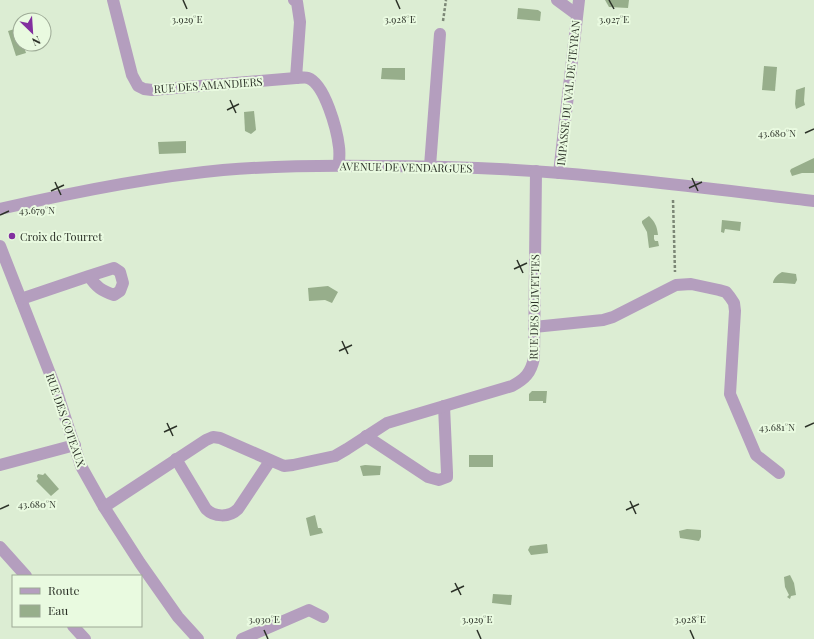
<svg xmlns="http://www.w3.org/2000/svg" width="814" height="639" font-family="'Playfair Display',serif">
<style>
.water{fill:#97ae8b}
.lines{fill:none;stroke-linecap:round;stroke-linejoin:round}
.path{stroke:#7c8776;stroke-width:2.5;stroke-dasharray:3 2;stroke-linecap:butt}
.minor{stroke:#b49ebe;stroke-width:12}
.ticks{fill:none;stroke:#2c3228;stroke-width:1.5}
.poi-dot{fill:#82309f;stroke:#e9fae0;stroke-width:1.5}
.labels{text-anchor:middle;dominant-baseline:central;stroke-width:4;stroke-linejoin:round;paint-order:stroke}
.street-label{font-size:11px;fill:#2c3228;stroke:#e9fae0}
.poi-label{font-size:11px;fill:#2c3228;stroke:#e9fae0;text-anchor:start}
.ticks-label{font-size:10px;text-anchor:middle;fill:#2c3228;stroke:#e9fae0;stroke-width:4;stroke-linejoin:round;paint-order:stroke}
</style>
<rect width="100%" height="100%" fill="#dcedd3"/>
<g class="water">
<polygon points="605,0 629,0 628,8 609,7"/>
<polygon points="518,8 538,10 541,12 540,21 517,19"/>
<polygon points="18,28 20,34 20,44 23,44 26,53 16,56 8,31"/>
<polygon points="764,66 777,67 775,91 762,90"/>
<polygon points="382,68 405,68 405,80 381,79"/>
<polygon points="805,87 804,101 805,105 796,109 795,104 796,90"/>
<polygon points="254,111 256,130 251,134 245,131 244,112"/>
<polygon points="186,141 186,153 159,154 158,142"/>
<polygon points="814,158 814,173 802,173 792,176 790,171 791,169"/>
<path d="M649,216C655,222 657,226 658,235H654V239L655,241H658L659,246L649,248L647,232L642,223V221Z"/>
<polygon points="722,220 741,222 740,231 725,229 724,233 721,232"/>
<path d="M782,272L796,274L797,280L795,284L782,283H773C773,279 778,274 782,272Z"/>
<polygon points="328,286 338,292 332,303 325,300 309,301 308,288"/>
<polygon points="532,391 547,391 546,403 543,403 543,401 529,401 529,394"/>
<rect x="469" y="455" width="24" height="12"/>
<polygon points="365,465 381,466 380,475 363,476 360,466"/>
<polygon points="45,473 59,489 51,496 36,481 38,479 37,476 38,474 43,475"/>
<polygon points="315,515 318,528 321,528 323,533 310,536 306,518"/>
<polygon points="687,529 701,530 701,537 699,541 680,538 679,531"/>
<polygon points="547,544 548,553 531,555 528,550 530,546"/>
<polygon points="790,575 794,583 796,595 791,596 790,599 787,597 789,595 785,587 784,577"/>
<polygon points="493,594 512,595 511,605 492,603"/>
</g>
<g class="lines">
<g class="path">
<polyline points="443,21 446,0"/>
<polyline points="673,200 675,272"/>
</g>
<g class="minor">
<polyline points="113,0 132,75 138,86 144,89 152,90 296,78"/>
<path d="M294,0L297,2L300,22L296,78C299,78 305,77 308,78C325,84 337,130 339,147C340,153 339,159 339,165"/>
<polyline points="557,0 576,14"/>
<polyline points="430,166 440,34"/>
<polyline points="559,173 579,0"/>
<path d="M0,209C74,192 148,177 223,170C274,166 324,165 375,166C437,166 499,168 560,173C645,180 730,191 814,201"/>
<polyline points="0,246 56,389 81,466 104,507 140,563 178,617 198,639"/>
<path d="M21,299L89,276C96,287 102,291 114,295L120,291L123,283L120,272L114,268L89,276"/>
<polyline points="534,327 603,320 613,317 676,285 691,284 719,290 726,292 730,297 734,303 735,311 730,394 756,455 779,473"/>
<polyline points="366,436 428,477 439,480 447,477 447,473 444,406"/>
<path d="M176,459L206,509C214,517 229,518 238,509L270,461"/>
<polyline points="0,465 75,445"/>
<path d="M104,507L206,440L213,437L220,438L277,463L284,466L293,465L335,456L347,449L387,423L512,386C525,379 531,373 534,358L536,171"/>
<polyline points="0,547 26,576"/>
<polyline points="73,626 85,639"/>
<polyline points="242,639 309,610 323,617"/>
</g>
</g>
<path class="ticks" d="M183,0L187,9M396,0L400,9M609,0L614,9M230,100L236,113M227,110L239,104M805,133L814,129M692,178L698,191M55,182L61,195M689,188L702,182M51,191L64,185M0,215L9,211M517,260L523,273M514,269L527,263M342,341L348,354M339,351L352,345M167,423L173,436M805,427L814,423M164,432L177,426M630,501L636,514M0,509L9,505M626,510L639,504M455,583L461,595M451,592L464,586M264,630L268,639M477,630L481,639M690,630L694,639"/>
<circle class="poi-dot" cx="12" cy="236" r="4"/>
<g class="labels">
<g class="street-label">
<text transform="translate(208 85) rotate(-4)">RUE DES AMANDIERS</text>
<text transform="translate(568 93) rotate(-84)">IMPASSE DU VAL DE TEYRAN</text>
<text transform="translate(406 167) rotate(1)">AVENUE DE VENDARGUES</text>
<text transform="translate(534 307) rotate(-89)">RUE DES OLIVETTES</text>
<text transform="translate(66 420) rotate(71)">RUE DES COTEAUX</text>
</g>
<g class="poi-label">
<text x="20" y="236">Croix de Tourret</text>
</g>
</g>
<g class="ticks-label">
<text x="187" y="23">3.929°E</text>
<text x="400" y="23">3.928°E</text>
<text x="614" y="23">3.927°E</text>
<text x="777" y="137">43.680°N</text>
<text x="37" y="214">43.679°N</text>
<text x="777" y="431">43.681°N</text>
<text x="37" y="508">43.680°N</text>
<text x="264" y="623">3.930°E</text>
<text x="477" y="623">3.929°E</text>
<text x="690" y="623">3.928°E</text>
</g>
<rect x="12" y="575" width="130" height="52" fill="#e9fae0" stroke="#9daa96"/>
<rect x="20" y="588" width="20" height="6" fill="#b49ebe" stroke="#9daa96"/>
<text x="48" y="595" font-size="12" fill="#2c3228">Route</text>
<rect x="20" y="605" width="20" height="12" fill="#97ae8b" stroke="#9daa96"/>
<text x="48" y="615" font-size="12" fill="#2c3228">Eau</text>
<g transform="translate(32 32) rotate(155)"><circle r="19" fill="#e9fae0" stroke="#9daa96"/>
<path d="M0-3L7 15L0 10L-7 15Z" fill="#82309f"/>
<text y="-6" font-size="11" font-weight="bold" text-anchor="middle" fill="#2c3228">N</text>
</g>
</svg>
